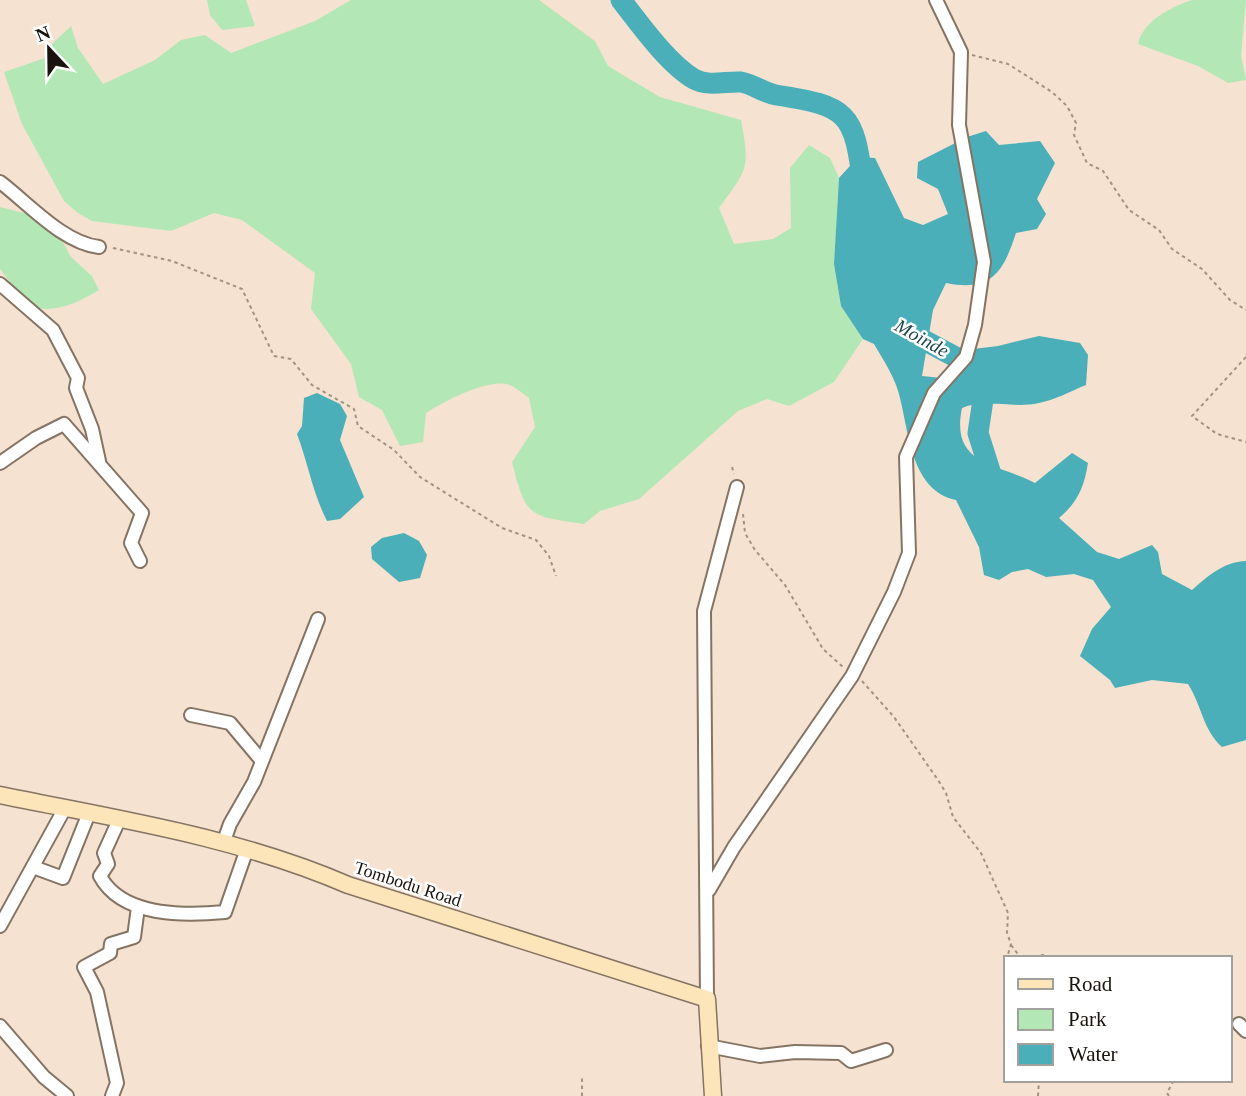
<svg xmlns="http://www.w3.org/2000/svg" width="1246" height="1096" font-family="'Times New Roman',serif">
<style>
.green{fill:#b3e8b6}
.water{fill:#4aafb8}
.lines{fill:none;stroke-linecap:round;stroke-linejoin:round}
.river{stroke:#4aafb8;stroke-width:21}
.street-casing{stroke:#857464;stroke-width:16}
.secondary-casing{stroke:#857464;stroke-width:19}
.path{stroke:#a19385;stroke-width:2;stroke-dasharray:3.5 3.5;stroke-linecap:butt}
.street{stroke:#fff;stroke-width:12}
.secondary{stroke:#fde5ba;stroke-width:16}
.labels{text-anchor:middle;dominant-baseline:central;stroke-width:5;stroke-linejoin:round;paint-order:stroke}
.street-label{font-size:18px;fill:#19130c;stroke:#fff}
.water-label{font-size:19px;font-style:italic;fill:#1b484c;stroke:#fff}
</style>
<rect width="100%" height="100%" fill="#f5e2d0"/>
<g class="green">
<polygon points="207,0 246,0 255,26 222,30 210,15"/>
<path d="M351,0H539L595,41L608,66L660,97L741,120C750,169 748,168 719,208L734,244L773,239L791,228L790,168L809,145L830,158L839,178L834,264L841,306L863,339L834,382L789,406L767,399L738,411L639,499L600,511L584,524C528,516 526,517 512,462L535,427L529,398C523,394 517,388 510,385C489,377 443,402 426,413L423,442L400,446L382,410L359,397L351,364L311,309L315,273L242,220L214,213L171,231L92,221L78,213L64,201L22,124L4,72L45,58L53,43L71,26L78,48L103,84L155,60L181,40L205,35L231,53L315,21Z"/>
<path d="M1192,0H1246L1241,56L1246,80L1228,83L1198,66L1138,44C1143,21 1171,7 1192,0Z"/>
<path d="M0,207L39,217L59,235L71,257L92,276L99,290C76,304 56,313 29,307L0,269Z"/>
</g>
<g class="water">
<path d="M986,131L999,145L1040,141L1055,163L1037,199L1046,214L1037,229L1016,233C1003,273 991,292 946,283L933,310L922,376L942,378L965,350L998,346L1039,336L1080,343L1088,355L1086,385C1071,391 1055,400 1039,403C1013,409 985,398 962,408C950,466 997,463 1035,483L1072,453L1088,463C1084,487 1078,502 1059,518L1097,552L1119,559L1152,545L1158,552L1162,574L1192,590C1208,576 1223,562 1246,561V740L1222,747C1203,730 1202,706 1188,684L1152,680L1115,688L1110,680L1080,656L1092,629L1111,607L1093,580L1074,574L1046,577L1028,569L1012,572L999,580L984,575L979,547L956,500C912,491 909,434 900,398C896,379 884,361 874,344L863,339L841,306L834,264L839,178L858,157L875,158L904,218L923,225L948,214L938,189L917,178L918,162L967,137Z"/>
<path d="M317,393L340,404L347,416L340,440L364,497L340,519L327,521C313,494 308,463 297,434L302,426L304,398Z"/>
<polygon points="404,533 419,541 427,555 420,578 399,582 372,559 371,547 382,538"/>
</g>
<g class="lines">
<g class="river">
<path d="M621,0C639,23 668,64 694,79C709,87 726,81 741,82C753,84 764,93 776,95C848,106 854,112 863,184"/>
<polyline points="903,329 963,361 977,362 987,373 978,433 997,493"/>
</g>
<g class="street-casing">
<g id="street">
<path d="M0,182C28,203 63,243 99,247"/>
<polyline points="0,284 53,330 78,378 76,388 92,429 99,461"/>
<polyline points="0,463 36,438 64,424 142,513 131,543 140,561"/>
<polyline points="191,715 230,723 261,760"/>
<path d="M119,820L104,853L108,864L100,876C122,917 184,916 225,912L247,849"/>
<polyline points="224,841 230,824 254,782 318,619"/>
<polyline points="33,867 63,878 89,813"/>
<polyline points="709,890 734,847 852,676 894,592 909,553 906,457 934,393 966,357 975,325 984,262 959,125 961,52 936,0"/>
<polyline points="0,926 65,808"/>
<polyline points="707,999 704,611 737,487"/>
<polyline points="1239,1024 1246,1031"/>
<polyline points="0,1026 44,1077 67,1096"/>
<polyline points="708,1046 760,1056 795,1052 841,1053 851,1061 886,1050"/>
<polyline points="112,1096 117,1083 97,992 84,967 110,953 111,944 134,937 138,907"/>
</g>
</g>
<g class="secondary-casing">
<path id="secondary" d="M0,795C118,819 237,837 348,885L707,999L713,1096"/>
</g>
<g class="path">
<polyline points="972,55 1008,64 1052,92 1067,106 1076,123 1074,135 1087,163 1103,171 1129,210 1159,230 1172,249 1202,269 1230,300 1246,310"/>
<polyline points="113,248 172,261 242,289 274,356 291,359 312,385 354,409 358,426 394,450 420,477 502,528 536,540 549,556 556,576"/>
<polyline points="1246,357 1192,416 1217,434 1246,442"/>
<polyline points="732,467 734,474"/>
<polyline points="743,514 745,533 755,550 785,585 823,649 843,667"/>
<polyline points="862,681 894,717 938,780 946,793 953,817 981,853 1008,913 1007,933 1011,944 1007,958"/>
<polyline points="1011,945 1021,958"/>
<polyline points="1034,958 1043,955 1048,958"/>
<polyline points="582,1096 582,1077"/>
<polyline points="1038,1096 1039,1080"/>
<polyline points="1169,1096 1167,1093 1174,1080"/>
</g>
<use href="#street" class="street"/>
<use href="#secondary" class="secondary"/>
</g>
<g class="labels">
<g class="street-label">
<text transform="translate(408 884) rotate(18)">Tombodu Road</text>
</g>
<g class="water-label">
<text transform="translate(922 338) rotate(29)">Moinde</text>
</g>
</g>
<rect x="1004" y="956" width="228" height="126" fill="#ffffff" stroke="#a3a19e" stroke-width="2"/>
<rect x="1018" y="979" width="35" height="10" fill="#fde5ba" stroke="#a3a19e" stroke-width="2"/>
<text x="1068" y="991" font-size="21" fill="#19130c">Road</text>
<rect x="1018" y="1009" width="35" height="21" fill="#b3e8b6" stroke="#a3a19e" stroke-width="2"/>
<text x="1068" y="1026" font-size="21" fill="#19130c">Park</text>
<rect x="1018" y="1044" width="35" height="21" fill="#4aafb8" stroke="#a3a19e" stroke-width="2"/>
<text x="1068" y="1061" font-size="21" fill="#19130c">Water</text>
<g transform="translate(49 49) rotate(338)" stroke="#ffffff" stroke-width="5" paint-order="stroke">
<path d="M0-5L12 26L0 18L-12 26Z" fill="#19130c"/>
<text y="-10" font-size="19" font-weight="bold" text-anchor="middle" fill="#19130c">N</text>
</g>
</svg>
